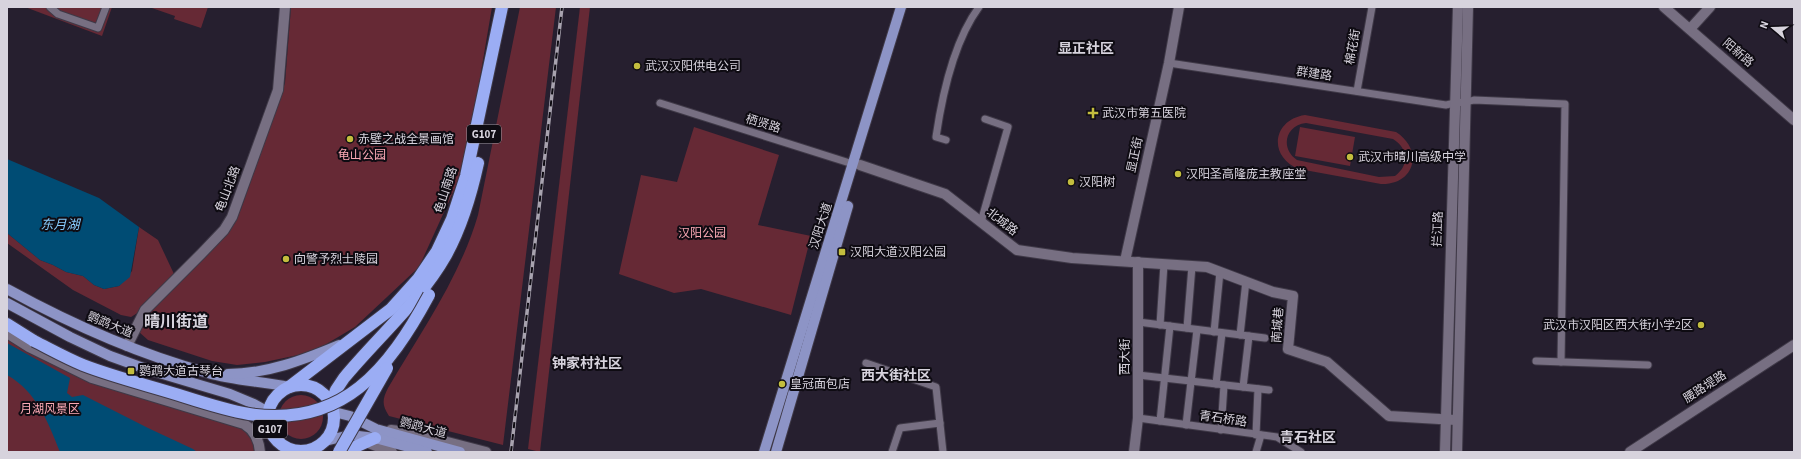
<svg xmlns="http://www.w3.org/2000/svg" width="1801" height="459" font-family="'Source Sans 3','Noto Sans SC',sans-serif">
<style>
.green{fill:#662935;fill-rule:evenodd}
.water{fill:#004c74}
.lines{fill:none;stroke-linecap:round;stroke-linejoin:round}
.street-casing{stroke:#3f3947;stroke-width:9}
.secondary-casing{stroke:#3f3947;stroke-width:12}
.primary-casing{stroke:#3f3947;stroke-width:12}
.highway-casing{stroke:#3f3947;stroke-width:14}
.street{stroke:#776f82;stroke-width:7}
.secondary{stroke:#776f82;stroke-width:10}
.primary{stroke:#8d94c6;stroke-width:10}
.highway{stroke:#9badf4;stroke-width:12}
.rail-casing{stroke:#a8a3af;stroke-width:3.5}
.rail{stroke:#0e0b12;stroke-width:2;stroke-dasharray:6;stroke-linecap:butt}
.highway-bridge-casing{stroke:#3f3947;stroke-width:14;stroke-linecap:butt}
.highway-bridge{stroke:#9badf4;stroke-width:12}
.poi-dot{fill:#c3bd3e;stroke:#0e0b12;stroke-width:1.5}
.labels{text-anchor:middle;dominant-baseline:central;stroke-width:4;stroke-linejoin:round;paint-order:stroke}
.shield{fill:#0e0b12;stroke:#9b97a0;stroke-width:1}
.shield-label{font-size:11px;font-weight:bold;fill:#d7d3dd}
.street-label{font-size:12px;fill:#d7d3dd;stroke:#0e0b12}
.poi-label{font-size:12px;fill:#d7d3dd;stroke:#0e0b12;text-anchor:start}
.park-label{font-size:12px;fill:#fba9b5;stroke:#0e0b12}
.water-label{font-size:13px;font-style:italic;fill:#87cbfc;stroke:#0e0b12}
.quarter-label{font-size:14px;font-weight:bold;fill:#d7d3dd;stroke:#0e0b12}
.district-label{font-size:16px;font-weight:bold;fill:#d7d3dd;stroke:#0e0b12}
</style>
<rect width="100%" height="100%" fill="#261f2f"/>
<g class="green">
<polygon points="25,7 112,7 102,36"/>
<polygon points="149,7 208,7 201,28 174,19 175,16"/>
<polygon points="291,7 492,7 465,166 419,267 355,327 323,346 298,355 265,362 237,365 212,361 148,340 139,332 141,321 235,221 241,209 285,83"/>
<path d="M520,7H556L503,445L389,416C382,405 382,400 388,388C421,332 460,277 478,215Z"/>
<polygon points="580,7 590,7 540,452 528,449"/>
<path d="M1305,115L1396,132C1424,150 1415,185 1381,184L1299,169C1268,157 1272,120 1305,115ZM1306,123L1393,139C1408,148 1410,165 1395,176L1379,177L1297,160C1280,149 1285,125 1306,123Z"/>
<polygon points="694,127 779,155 758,225 811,236 791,315 701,289 674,293 619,274 641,175 677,182"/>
<polygon points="1300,127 1355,137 1350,166 1295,156"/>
<polygon points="139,227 158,240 174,274 139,312 131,317 121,315 73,290 7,243 7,233 40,260 53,265 66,272 83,276 94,285 104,289 119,286 132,271"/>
<path d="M7,337L240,426C250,434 254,439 254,452H7Z"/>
<circle cx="301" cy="417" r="22"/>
</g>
<g class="water">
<polygon points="7,159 99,198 139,227 130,277 119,286 104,289 94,285 83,276 66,272 53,265 40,260 7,233"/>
<path d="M7,343L70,378L67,393L72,397L83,395L148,428L193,449L197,452H60C48,422 37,392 7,375Z"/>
</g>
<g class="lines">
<g class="street-casing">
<g id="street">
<polyline points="50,7 58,14 98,28 106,7"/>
<path d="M1169,63L1446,105C1455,102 1464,103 1474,100L1565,104L1561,362"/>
<polyline points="1357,91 1372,7"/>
<polyline points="660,103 856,165"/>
<path d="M946,140L936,137C942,96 954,41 979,7"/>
<polyline points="981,222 1008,127 985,119"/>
<polyline points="1138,322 1265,338"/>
<polyline points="1160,325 1164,264"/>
<polyline points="1187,328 1192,266"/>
<polyline points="1214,332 1220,272"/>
<polyline points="1240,335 1246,281"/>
<polyline points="1536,361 1648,365"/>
<polyline points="866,363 936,387 943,452"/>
<polyline points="1138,375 1269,390"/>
<polyline points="1216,384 1222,333"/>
<polyline points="1243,387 1249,336"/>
<polyline points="1138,418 1277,437 1301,452"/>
<polyline points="1160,421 1170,326"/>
<polyline points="1186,425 1197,330"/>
<polyline points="1221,430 1224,385"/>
<polyline points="1256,435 1258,389"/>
<polyline points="892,452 900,428 940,423"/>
<polyline points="1256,452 1261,435"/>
</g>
</g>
<g class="secondary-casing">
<g id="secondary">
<polyline points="1664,7 1794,120"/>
<polyline points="1690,29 1710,7"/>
<polyline points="860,165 945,194 1017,250 1072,258 1207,267 1273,292 1293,296 1288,349 1327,362 1389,416 1456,420"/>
<polyline points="1125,261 1169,63 1179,7"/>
<path d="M7,333L29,347L92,378L244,424C254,430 259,440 260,452"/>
<polyline points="127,346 145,310 201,254 224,230 232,217 278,90 285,7"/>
<polyline points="391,430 409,432 486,452"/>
<polyline points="366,442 392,452"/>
<polyline points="1134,452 1138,418 1138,262"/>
<polyline points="1445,452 1458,7"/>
<polyline points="1457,452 1468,7"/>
<polyline points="1630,452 1794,345"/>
</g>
</g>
<g class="primary-casing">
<g id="primary">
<path d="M7,289C71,324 138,354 208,373C235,381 262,381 289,387"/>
<polyline points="7,303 70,337 110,356 146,369 230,394 254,404 263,409 268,418"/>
<path d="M228,374C267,374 303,360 339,345"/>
<polyline points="334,412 350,416 376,429 460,452"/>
<polyline points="325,441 350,435 375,438 427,452"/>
<polyline points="764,452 901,7"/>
<polyline points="776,452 848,206"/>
</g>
</g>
<g class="highway-casing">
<g id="highway">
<polyline points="7,324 34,341"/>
<circle cx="301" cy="418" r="33"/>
<polyline points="289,387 391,309 418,279 437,251 452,219 466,176 502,7"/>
<path d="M331,404L336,390L344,378C377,338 420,301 446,255C462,226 471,195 478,163"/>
<polyline points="350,452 355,447 375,438"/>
</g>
</g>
<use href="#street" class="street"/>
<use href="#secondary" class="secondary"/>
<use href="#primary" class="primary"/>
<use href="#highway" class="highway"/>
<g class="rail-casing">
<polyline id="rail" points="511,452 562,7"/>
</g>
<use href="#rail" class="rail"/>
<g class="highway-bridge-casing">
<g id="highway-bridge">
<path d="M34,341C50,349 66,358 83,365C114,377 147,385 179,395C201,402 225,410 249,414C343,428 389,369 429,295"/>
<polyline points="339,452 387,368"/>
</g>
</g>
<use href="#highway-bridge" class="highway-bridge"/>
</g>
<g class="poi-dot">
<circle cx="637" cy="66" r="4"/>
<path d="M1091 107h4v4h4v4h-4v4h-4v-4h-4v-4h4z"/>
<circle cx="350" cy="139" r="4"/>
<circle cx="1350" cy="157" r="4"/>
<circle cx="1178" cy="174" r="4"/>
<circle cx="1071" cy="182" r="4"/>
<rect x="838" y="248" width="8" height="8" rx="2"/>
<circle cx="286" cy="259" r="4"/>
<circle cx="1701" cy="325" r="4"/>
<rect x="127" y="367" width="8" height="8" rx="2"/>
<circle cx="782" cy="384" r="4"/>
</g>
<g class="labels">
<g class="shield">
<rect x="467" y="125" width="34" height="18" rx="3"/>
<rect x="253" y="420" width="34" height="18" rx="3"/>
</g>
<g class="shield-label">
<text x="484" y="134">G107</text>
<text x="270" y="429">G107</text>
</g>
<g class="street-label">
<text transform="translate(1353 47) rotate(-80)">棉花街</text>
<text transform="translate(1738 53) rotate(41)">阳新路</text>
<text transform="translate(1314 74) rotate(8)">群建路</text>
<text transform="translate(763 124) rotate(17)">栖贤路</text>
<text transform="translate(1135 155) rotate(-78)">显正街</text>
<text transform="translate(228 189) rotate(-69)">龟山北路</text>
<text transform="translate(446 190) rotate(-72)">龟山南路</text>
<text transform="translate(1002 222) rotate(38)">北城路</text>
<text transform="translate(821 226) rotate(-72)">汉阳大道</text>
<text transform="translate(1438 229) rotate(-88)">拦江路</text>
<text transform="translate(110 325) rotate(22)">鹦鹉大道</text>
<text transform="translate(1278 325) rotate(-86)">南城巷</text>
<text transform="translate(1125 357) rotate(-90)">西大街</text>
<text transform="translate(1705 387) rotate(-33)">腰路堤路</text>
<text transform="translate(1223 419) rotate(8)">青石桥路</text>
<text transform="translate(423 428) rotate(15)">鹦鹉大道</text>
</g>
<g class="poi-label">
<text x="645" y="66">武汉汉阳供电公司</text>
<text x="1102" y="113">武汉市第五医院</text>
<text x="358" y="139">赤壁之战全景画馆</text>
<text x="1358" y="157">武汉市晴川高级中学</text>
<text x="1186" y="174">汉阳圣高隆庞主教座堂</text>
<text x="1079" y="182">汉阳树</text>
<text x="850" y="252">汉阳大道汉阳公园</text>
<text x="294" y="259">向警予烈士陵园</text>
<text x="1693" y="325" text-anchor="end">武汉市汉阳区西大街小学2区</text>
<text x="139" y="371">鹦鹉大道古琴台</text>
<text x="790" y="384">皇冠面包店</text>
</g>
<g class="park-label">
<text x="362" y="155">龟山公园</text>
<text x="702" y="233">汉阳公园</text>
<text x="50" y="409">月湖风景区</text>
</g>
<g class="water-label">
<text x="60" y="225">东月湖</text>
</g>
<g class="quarter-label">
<text x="1086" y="49">显正社区</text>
<text x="587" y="364">钟家村社区</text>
<text x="896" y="376">西大街社区</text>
<text x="1308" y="438">青石社区</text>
</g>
<g class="district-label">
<text x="176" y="322">晴川街道</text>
</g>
</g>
<rect width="1801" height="459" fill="none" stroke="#d7d3dd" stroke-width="16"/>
<g transform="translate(1773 28) rotate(289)" stroke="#0e0b12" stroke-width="3" paint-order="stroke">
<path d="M0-3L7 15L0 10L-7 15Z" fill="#d7d3dd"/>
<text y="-6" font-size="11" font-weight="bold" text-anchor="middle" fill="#d7d3dd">N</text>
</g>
</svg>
